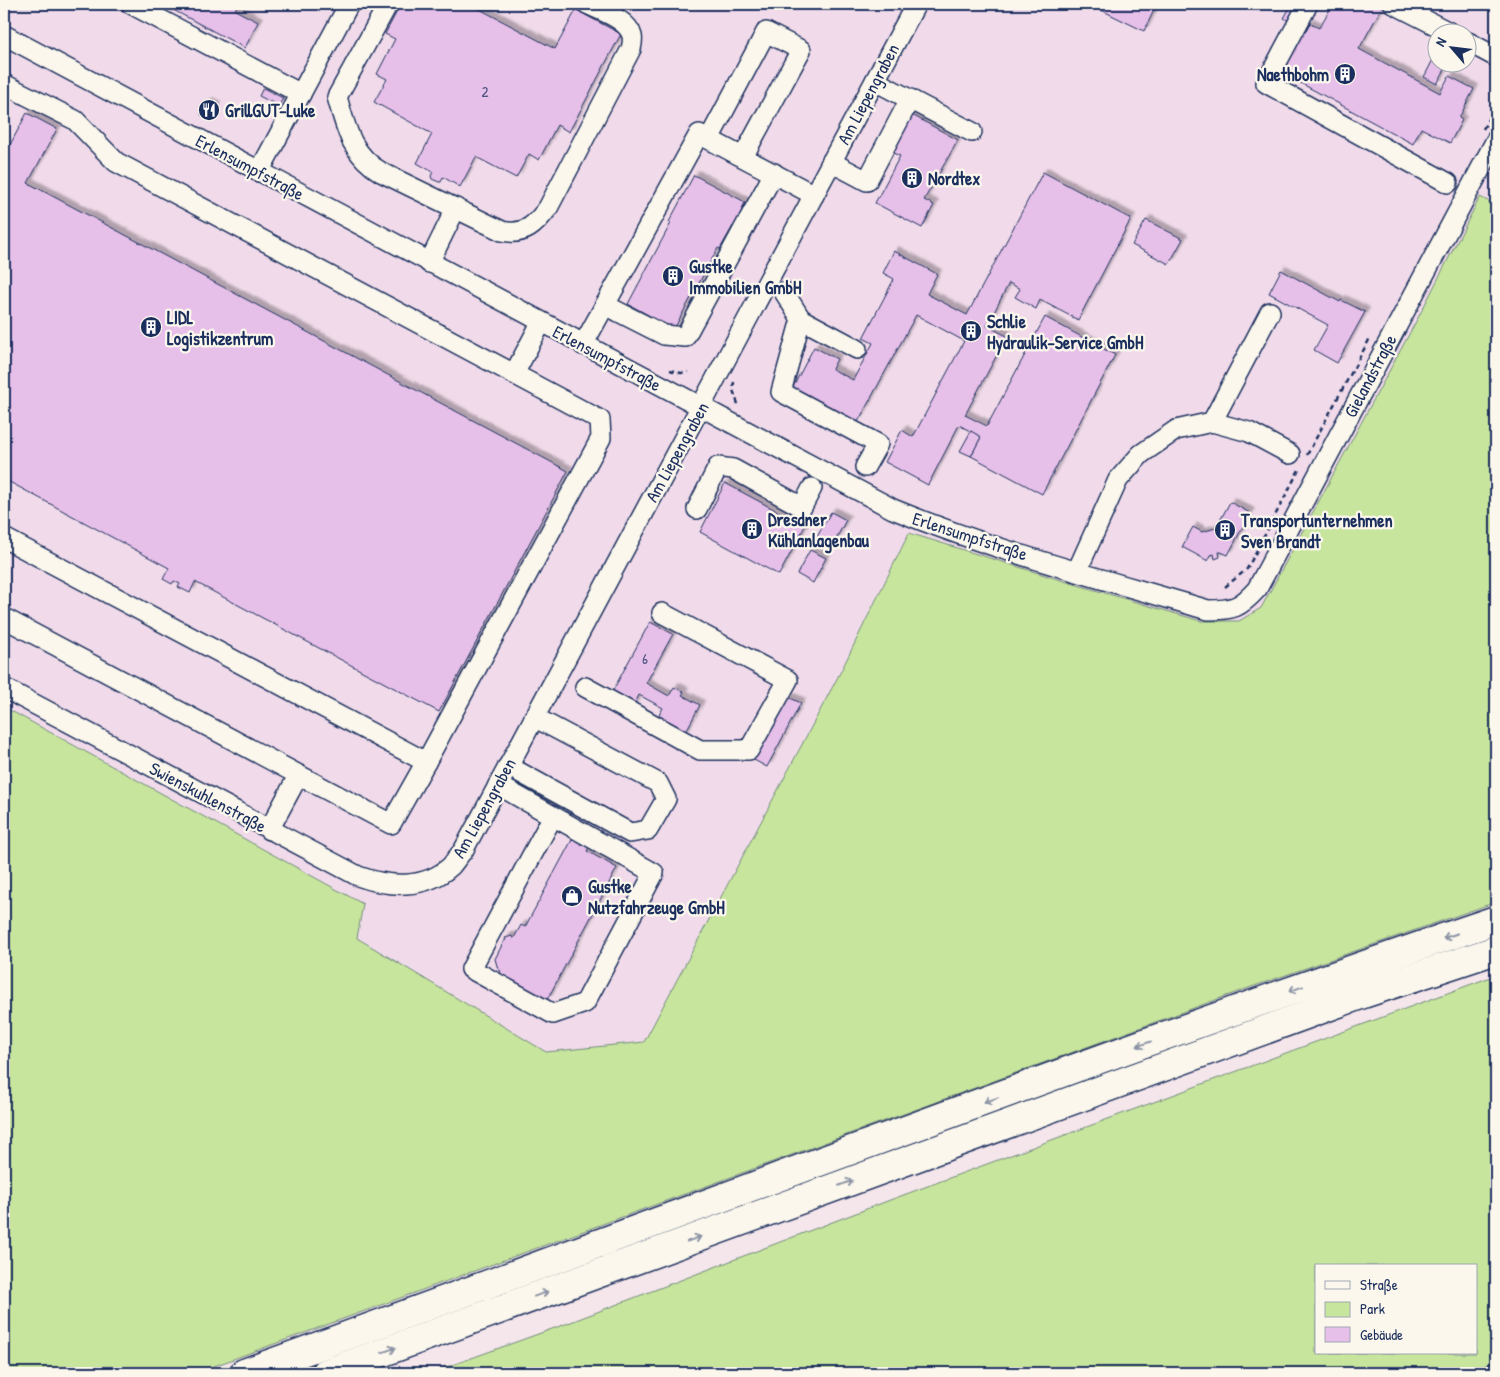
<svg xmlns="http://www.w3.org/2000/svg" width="1500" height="1377" font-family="'Patrick Hand',sans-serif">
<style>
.built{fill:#f1dbea;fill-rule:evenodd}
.green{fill:#c7e59c;stroke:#718a7d;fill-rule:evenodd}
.building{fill:#e7c0e9;stroke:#1b2f5e;filter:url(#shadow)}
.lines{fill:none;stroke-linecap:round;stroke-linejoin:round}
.minor-casing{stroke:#1b2f5e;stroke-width:22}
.highway-casing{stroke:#1b2f5e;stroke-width:31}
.path{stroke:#1b2f5e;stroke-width:2.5;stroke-dasharray:5 4;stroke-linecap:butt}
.minor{stroke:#fbf7ec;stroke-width:19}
.highway{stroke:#fbf7ec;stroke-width:28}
.oneway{stroke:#8b93a5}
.labels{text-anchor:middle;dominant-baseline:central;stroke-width:4.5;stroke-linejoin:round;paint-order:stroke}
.number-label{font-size:15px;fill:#4e5381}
.poi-label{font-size:18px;font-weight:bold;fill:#1b2f5e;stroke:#fbf7ec;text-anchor:start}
.street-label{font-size:18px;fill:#1b2f5e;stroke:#fbf7ec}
</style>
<defs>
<filter id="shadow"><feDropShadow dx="4.5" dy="-4.5" stdDeviation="1" flood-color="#0004"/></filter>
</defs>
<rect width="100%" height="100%" fill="#f5e6eb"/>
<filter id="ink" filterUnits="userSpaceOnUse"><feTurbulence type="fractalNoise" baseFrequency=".02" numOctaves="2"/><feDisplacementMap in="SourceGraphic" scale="10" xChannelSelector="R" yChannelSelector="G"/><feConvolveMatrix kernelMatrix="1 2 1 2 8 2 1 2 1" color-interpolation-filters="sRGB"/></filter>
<g filter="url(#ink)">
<path class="built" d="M4,4H1496V205L1480,198L1420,314L1261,608L1239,621H1201L909,533L841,671L644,1042L546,1052L357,938L363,904L4,707ZM1438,32H1468V62H1438Z"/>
<g class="green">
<polygon points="1480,197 1496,205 1496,902 1243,990 195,1373 4,1373 4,707 363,904 357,938 546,1052 644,1042 841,671 909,533 1064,581 1201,621 1239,621 1261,608 1420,314"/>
<path d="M1496,975V1373H430L563,1325L890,1200ZM1316,1266H1476V1353H1316Z"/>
</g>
<g class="building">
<polygon points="162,4 238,4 235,10 258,22 245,48"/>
<polygon points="401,4 470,4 555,49 576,10 621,34 569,132 557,125 539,160 529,154 516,178 476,157 460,187 443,177 441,182 439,182 432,179 431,176 433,172 417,163 432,134 374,102 387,79 377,74 395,39 385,34"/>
<polygon points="1089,4 1157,4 1144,31"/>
<polygon points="1292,4 1306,4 1295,24 1284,18"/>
<polygon points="1333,4 1384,4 1359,49 1440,93 1449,76 1474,89 1459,118 1462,120 1450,143 1421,128 1413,144 1282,73 1309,23 1319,28"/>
<polygon points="1436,54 1438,62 1449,62 1437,84 1424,77"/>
<polygon points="263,88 283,98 279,106 259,96"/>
<polygon points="208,102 216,106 209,119 201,115"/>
<polygon points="27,113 57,129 28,183 568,471 439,712 195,582 190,593 178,587 180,584 174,581 172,584 163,579 169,568 4,479 4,156"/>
<polygon points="912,115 958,140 924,200 934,205 922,228 875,203 900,156 893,153 892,148"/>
<polygon points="1043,172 1131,219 1078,320 1040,300 1036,309 1015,297 1020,289 1009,283 987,326 1007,336 965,415 987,426 1045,317 1115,355 1042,494 971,456 981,437 959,425 928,485 885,462 902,430 913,437 964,341 916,315 858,422 793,387 814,347 837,359 832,369 853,380 873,343 863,338 894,279 883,273 894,251 937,274 927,294 967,315"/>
<polygon points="694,175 745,202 735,227 733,226 720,249 718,248 674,329 628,304 671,223 669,222"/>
<polygon points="1146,220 1183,239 1169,264 1132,245"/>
<polygon points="1281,270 1340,302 1341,300 1365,312 1337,363 1314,350 1328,325 1269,293"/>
<polygon points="971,431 981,437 971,456 960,451"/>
<polygon points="725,483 805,526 779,575 700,532"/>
<polygon points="1230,502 1250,513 1228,555 1221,552 1219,552 1220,557 1215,559 1214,554 1211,555 1208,561 1182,547 1193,527 1202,532 1216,528"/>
<polygon points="831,512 846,520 830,550 814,542"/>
<polygon points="810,550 826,558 813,583 797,574"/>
<polygon points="650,622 673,634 646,683 669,696 674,687 684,692 682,695 700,705 684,735 656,720 663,708 639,695 634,706 611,694"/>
<polygon points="788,697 801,703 767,767 754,760"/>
<polygon points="574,836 590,845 587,851 617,868 547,1000 499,975 501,971 498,969 495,959 504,941 506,940 505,938 512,936 513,938 514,938 521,925 525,927"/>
</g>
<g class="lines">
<g class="minor-casing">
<g id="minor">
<polyline points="131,4 301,94"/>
<path d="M388,4L337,97C346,128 351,154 381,172L502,231C525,236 535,225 548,208L631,49C632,45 633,40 632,36C628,19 601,11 587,4"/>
<polyline points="1308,4 1266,83 1448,183"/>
<polyline points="1394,4 1449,32"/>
<path d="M4,35L893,509C995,551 1103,579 1208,610C1233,610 1240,608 1257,589L1496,140"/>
<polyline points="1468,42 1496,57"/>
<polyline points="875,81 972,132"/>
<polyline points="4,84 75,120 116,162 514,374 541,323"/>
<polyline points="709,139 766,32 801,50 743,157"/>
<polyline points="831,162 867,181 910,99"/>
<polyline points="259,172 349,4"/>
<polyline points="429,263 456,208"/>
<polyline points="784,292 801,319 857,349"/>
<polyline points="605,305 664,335 685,337 774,173"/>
<polyline points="801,319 781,392 878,444 865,467"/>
<polyline points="583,345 699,134 814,195"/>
<polyline points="1212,422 1270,312"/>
<polyline points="697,509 718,467 733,469 802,507 812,488"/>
<polyline points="4,538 426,762 601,438 600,420 514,374"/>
<polyline points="1077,571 1118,480 1141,454 1176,430 1212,422 1249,432 1290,454"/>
<polyline points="4,618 391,824 426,762"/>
<polyline points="585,687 700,750 749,750 788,680 662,613"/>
<path d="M4,688L358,876C388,887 425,890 451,866C455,861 459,855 463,851L916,4"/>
<polyline points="508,766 630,833 648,830 666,799 658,783 534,717"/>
<polyline points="498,785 654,873 585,1003 553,1014 471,969 553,816"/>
<polyline points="269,830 298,776"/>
<polyline points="1493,1373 1496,1371"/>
</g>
</g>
<g class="highway-casing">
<g id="highway">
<path d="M244,1373C662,1223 1076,1062 1496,920"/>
<polyline points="326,1373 1363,994 1496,950"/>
</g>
</g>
<g class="path">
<polyline points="1483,129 1496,104"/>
<polyline points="670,370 681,373 688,372"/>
<polyline points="734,382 733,390 738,404"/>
<polyline points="1307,455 1370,338"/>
<polyline points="1225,587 1247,569 1300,468"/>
</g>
<use href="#minor" class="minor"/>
<use href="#highway" class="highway"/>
</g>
<defs><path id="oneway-shaft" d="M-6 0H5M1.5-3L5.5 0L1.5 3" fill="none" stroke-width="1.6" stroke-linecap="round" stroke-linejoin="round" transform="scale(1.25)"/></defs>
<g class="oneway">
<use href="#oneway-shaft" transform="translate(1450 936) rotate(161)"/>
<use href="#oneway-shaft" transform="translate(1296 989) rotate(160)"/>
<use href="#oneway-shaft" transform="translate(1144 1044) rotate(160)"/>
<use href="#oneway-shaft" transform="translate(991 1100) rotate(160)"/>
<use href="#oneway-shaft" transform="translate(846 1183) rotate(-20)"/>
<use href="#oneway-shaft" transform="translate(694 1239) rotate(-20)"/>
<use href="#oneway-shaft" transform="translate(541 1294) rotate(-20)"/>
<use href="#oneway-shaft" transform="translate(389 1350) rotate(-20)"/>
</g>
</g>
<defs>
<g id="building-disc" transform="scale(1.125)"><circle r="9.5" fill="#1b2f5e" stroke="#fbf7ec"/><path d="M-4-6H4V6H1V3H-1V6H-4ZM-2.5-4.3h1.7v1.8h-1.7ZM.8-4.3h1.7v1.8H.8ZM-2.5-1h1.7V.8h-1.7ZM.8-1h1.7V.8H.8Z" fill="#fff"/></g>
<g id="restaurant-disc" transform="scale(1.125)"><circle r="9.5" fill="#1b2f5e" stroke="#fbf7ec"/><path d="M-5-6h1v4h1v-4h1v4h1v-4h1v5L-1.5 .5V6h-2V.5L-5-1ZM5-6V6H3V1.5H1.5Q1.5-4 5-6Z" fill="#fff"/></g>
<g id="shop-disc" transform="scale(1.125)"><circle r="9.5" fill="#1b2f5e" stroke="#fbf7ec"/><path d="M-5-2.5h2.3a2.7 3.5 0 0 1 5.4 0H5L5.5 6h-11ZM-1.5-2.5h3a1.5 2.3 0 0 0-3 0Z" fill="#fff"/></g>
</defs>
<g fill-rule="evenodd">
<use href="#building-disc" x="1345" y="74"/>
<use href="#restaurant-disc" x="209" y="110"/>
<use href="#building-disc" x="912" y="178"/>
<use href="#building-disc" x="673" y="276"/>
<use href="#building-disc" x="151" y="327"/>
<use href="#building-disc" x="971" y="331"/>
<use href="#building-disc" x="752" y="529"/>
<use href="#building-disc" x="1225" y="530"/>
<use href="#shop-disc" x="572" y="896"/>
</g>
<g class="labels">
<g class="number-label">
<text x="485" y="91">2</text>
<text x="645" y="658">6</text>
</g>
<g class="poi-label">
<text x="1329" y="74" text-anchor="end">Naethbohm</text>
<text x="225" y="110">GrillGUT-Luke</text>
<text x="928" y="178">Nordtex</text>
<text x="689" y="266">Gustke<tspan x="689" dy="21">Immobilien GmbH</tspan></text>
<text x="167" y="317">LIDL<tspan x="167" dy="21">Logistikzentrum</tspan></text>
<text x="987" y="321">Schlie<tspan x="987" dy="21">Hydraulik-Service GmbH</tspan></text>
<text x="768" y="519">Dresdner<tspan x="768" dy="21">Kühlanlagenbau</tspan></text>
<text x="1241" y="520">Transportunternehmen<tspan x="1241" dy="21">Sven Brandt</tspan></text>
<text x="588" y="886">Gustke<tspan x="588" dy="21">Nutzfahrzeuge GmbH</tspan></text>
</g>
<g class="street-label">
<text transform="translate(868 94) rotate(-62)">Am Liepengraben</text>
<text transform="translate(250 167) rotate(28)">Erlensumpfstraße</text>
<text transform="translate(607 358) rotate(28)">Erlensumpfstraße</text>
<text transform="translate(1370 376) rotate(-62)">Gielandstraße</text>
<text transform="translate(677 452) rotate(-61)">Am Liepengraben</text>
<text transform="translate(970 536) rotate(18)">Erlensumpfstraße</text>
<text transform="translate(208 797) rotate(28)">Swienskuhlenstraße</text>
<text transform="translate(484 808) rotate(-61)">Am Liepengraben</text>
</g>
</g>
<rect width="1500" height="1377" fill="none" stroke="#fbf7ec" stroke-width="20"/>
<rect x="10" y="10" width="1480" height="1357" fill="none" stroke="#1b2f5e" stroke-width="2" filter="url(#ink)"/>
<rect x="1315" y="1264" width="162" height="90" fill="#fbf7ec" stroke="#a1a7b3"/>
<rect x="1325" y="1281" width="25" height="8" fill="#fbf7ec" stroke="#a1a7b3"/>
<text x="1360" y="1290" font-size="15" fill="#1b2f5e">Straße</text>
<rect x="1325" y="1302" width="25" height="15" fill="#c7e59c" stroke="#a1a7b3"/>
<text x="1360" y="1314" font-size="15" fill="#1b2f5e">Park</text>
<rect x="1325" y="1327" width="25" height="15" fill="#e7c0e9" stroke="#a1a7b3"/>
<text x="1360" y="1340" font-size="15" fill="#1b2f5e">Gebäude</text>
<g transform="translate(1452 48) rotate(298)"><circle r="24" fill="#fbf7ec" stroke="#a1a7b3"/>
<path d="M0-4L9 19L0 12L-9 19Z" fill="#1b2f5e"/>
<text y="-8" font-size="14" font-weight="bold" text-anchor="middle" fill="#1b2f5e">N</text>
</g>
</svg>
